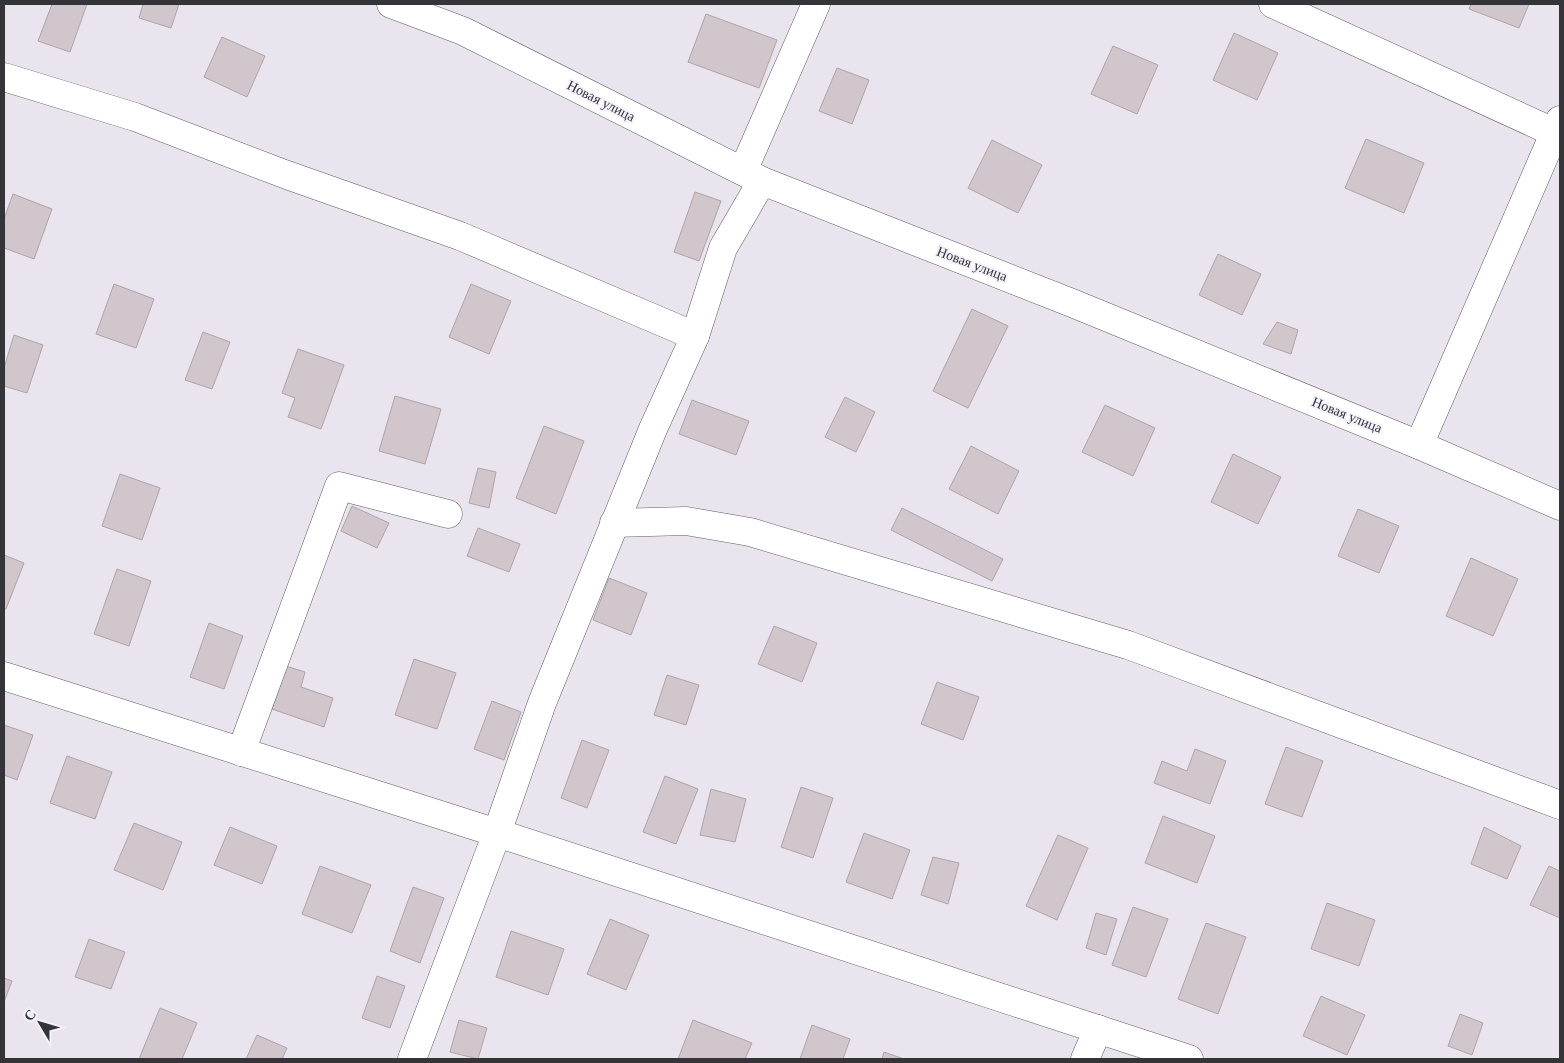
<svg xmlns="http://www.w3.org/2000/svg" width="1564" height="1063" font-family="'Times New Roman',serif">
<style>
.building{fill:#d1c6cb;stroke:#afa4a8}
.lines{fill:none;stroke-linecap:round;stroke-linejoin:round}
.minor-casing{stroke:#615d66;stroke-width:29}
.minor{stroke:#fff;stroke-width:28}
.labels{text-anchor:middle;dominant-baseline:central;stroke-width:4;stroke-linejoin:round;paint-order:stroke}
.street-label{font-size:14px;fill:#353438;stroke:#f6f2fc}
</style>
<rect width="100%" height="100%" fill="#e9e4ee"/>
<g class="building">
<polygon points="52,4 87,4 70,52 38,41"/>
<polygon points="143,4 179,4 171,28 139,18"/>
<polygon points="1471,4 1529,4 1519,28 1469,9"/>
<polygon points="706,14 777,40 759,88 688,62"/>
<polygon points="1234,33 1278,53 1257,100 1213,80"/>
<polygon points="222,37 265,56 247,97 204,77"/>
<polygon points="1113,46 1158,65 1137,114 1091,94"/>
<polygon points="837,68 869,80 852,124 819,111"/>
<polygon points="1366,139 1424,163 1404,213 1345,188"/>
<polygon points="992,140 1042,165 1018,213 968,188"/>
<polygon points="695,192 721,201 699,261 674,252"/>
<polygon points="13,194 52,209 34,259 4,248 4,219"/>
<polygon points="1218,254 1261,274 1242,315 1199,295"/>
<polygon points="114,284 154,299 136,348 96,334"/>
<polygon points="471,284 511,301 489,354 449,337"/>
<polygon points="972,309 1008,326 968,408 933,391"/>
<polygon points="1277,322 1298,330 1291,354 1263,344"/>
<polygon points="203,332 230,342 212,389 185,380"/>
<polygon points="14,335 43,345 27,393 4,386 4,368"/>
<polygon points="298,349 344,365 321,429 288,417 295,398 282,393"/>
<polygon points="395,396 441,409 425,464 379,451"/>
<polygon points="845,397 875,412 856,452 825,437"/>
<polygon points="692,400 749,421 736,455 679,434"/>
<polygon points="1105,405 1155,428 1133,476 1082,452"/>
<polygon points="544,426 584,441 556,514 516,498"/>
<polygon points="971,446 1019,471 998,514 949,489"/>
<polygon points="1233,454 1281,477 1258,524 1211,502"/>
<polygon points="478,468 496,472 489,508 469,503"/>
<polygon points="120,474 160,488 142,540 102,526"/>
<polygon points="352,506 389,523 377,548 341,531"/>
<polygon points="902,508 1003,559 992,581 891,530"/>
<polygon points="1358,509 1399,526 1379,573 1338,556"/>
<polygon points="478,528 520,544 509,572 467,556"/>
<polygon points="4,555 24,563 6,609 4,609"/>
<polygon points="1471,558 1518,579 1493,636 1446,616"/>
<polygon points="117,569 151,581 129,646 94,634"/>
<polygon points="609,578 647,593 631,635 593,620"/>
<polygon points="209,623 243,636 224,689 190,677"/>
<polygon points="774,626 817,643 802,682 758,664"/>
<polygon points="414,659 456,673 437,729 395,715"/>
<polygon points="286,666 305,672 301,687 333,698 324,727 272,709"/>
<polygon points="667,675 699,685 686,725 654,715"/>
<polygon points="937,682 979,697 963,740 921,724"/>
<polygon points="492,701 521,712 504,760 474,749"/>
<polygon points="4,725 33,735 17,780 4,775"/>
<polygon points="582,740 609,750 587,808 561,798"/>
<polygon points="1286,747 1323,761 1302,817 1265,804"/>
<polygon points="1195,749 1226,761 1210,804 1154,783 1162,761 1187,771"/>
<polygon points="67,756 112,772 95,819 50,803"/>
<polygon points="665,776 698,789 676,844 643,832"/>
<polygon points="801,787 833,798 813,858 781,847"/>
<polygon points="711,789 746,799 735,842 700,835"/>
<polygon points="1163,816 1215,836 1197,883 1145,863"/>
<polygon points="134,823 182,842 163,890 114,870"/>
<polygon points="230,827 277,846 262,884 214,865"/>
<polygon points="1484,827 1521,846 1507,879 1471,864"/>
<polygon points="864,833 910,850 892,899 846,882"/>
<polygon points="1058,835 1088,848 1057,920 1026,906"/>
<polygon points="933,857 959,863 948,904 921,895"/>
<polygon points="320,866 371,885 352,933 302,914"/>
<polygon points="1549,866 1560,871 1560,918 1530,905"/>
<polygon points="413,887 444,898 420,963 390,951"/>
<polygon points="1327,903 1375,920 1359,966 1311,949"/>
<polygon points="1133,907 1168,919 1146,977 1112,965"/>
<polygon points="1096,913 1117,919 1106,955 1086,948"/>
<polygon points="610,919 649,935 626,990 587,974"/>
<polygon points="1206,923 1246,937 1218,1014 1178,999"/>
<polygon points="511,931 564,949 548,995 496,977"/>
<polygon points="89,939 125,952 111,989 75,977"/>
<polygon points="377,976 405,986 390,1028 362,1018"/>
<polygon points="4,978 12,981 4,1002"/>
<polygon points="1321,996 1365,1015 1347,1055 1303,1036"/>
<polygon points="160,1008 197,1023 182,1059 139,1059"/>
<polygon points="1460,1014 1483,1023 1472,1055 1448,1046"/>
<polygon points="459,1020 487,1028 478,1059 450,1052"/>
<polygon points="693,1020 752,1043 745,1059 678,1059"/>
<polygon points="812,1025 850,1039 843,1059 800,1059"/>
<polygon points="257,1035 287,1048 282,1059 246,1059"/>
<polygon points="884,1052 904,1059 882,1059"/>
</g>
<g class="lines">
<g class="minor-casing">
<g id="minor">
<polyline points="391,4 463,31 762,181 1072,303 1419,445 1560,506"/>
<polyline points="1273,4 1560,135"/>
<polyline points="4,77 135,117 287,175 460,236 695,336"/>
<polyline points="743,171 816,4"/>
<polyline points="1419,445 1560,120"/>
<polyline points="614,523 686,521 750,532 1128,645 1560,805"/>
<polyline points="4,676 497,833 1189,1059"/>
<polyline points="241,752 339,486 448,514"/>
<polyline points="412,1059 497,833 542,703 653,429 695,336 723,248 762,181"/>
<polyline points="1085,1059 1098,1029"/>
</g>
</g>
<use href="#minor" class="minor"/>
</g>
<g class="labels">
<g class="street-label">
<text transform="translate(601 101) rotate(27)">Новая улица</text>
<text transform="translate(972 264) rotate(21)">Новая улица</text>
<text transform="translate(1347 415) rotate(22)">Новая улица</text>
</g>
</g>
<rect width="1564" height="1063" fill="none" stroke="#353438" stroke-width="10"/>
<g transform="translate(40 1023) rotate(308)" stroke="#f6f2fc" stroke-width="4" paint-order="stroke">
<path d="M0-4L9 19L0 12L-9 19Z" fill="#353438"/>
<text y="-8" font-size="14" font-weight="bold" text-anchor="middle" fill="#353438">С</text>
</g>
</svg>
